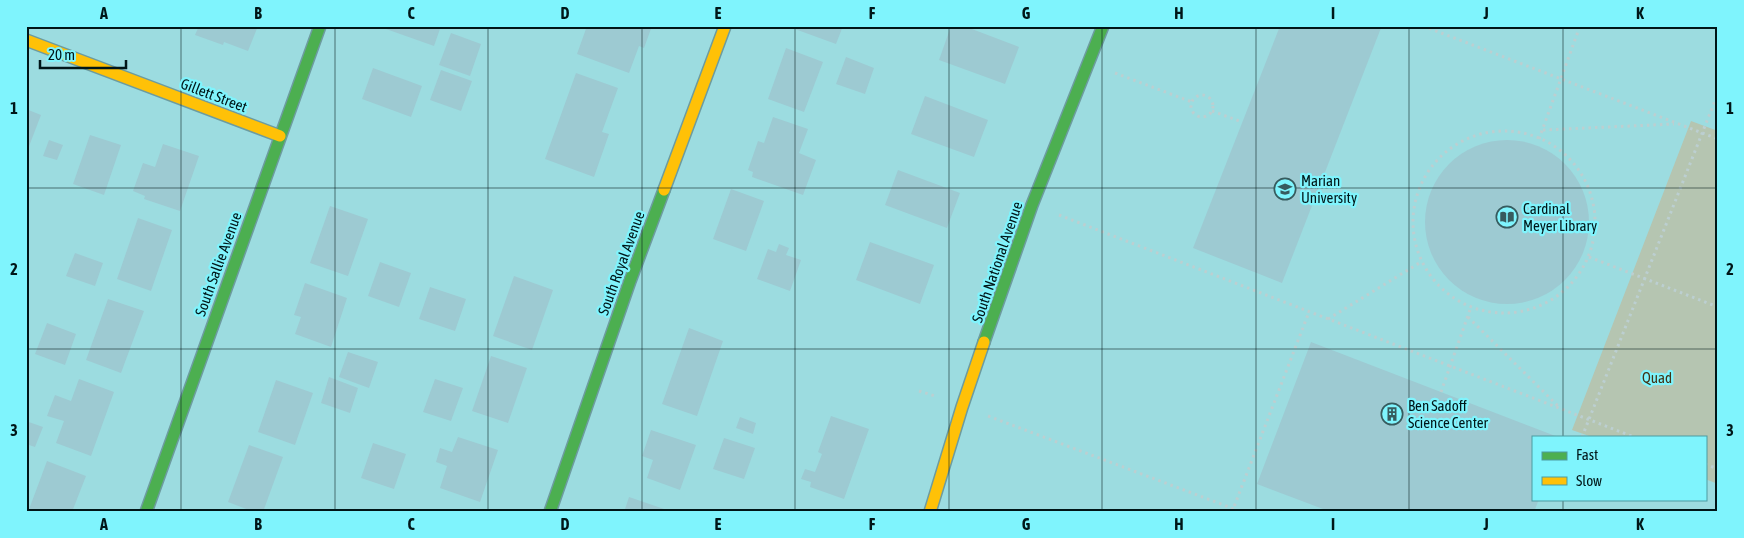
<svg xmlns="http://www.w3.org/2000/svg" width="1744" height="538" font-family="'Asap Condensed',sans-serif">
<style>
.green{fill:#b5c5b1}
.building{fill:#9dcad2}
.lines{fill:none;stroke-linecap:round;stroke-linejoin:round}
.fast-casing{stroke:#6d9c9f;stroke-width:14}
.slow-casing{stroke:#6d9c9f;stroke-width:14}
.path{stroke:#bccfd1;stroke-width:3;stroke-dasharray:2.5 4;stroke-linecap:butt}
.fast{stroke:#4caf50;stroke-width:11}
.slow{stroke:#ffc107;stroke-width:11}
.grid{fill:none;stroke:#001618;stroke-width:1;stroke-opacity:0.55}
.labels{text-anchor:middle;dominant-baseline:central;stroke-width:4.5;stroke-linejoin:round;paint-order:stroke}
.street-label{font-size:15px;fill:#001618;stroke:#7ff4fd}
.poi-label{font-size:15px;fill:#001618;stroke:#7ff4fd;text-anchor:start}
.park-label{font-size:15px;fill:#423315;stroke:#7ff4fd}
.neatline{fill:none;stroke:#001618;stroke-width:2}
.grid-label{font-size:16px;text-anchor:middle;font-weight:bold;fill:#001618}
</style>
<rect width="100%" height="100%" fill="#9cdce0"/>
<polygon class="green" points="1691,121 1718,131 1718,484 1705,479 1705,437 1592,437 1572,430"/>
<g class="building">
<polygon points="199,26 258,26 248,51 224,42 223,45 195,35"/>
<polygon points="387,26 441,26 434,46 386,29"/>
<polygon points="587,26 652,26 644,48 639,46 629,73 577,54"/>
<polygon points="792,26 843,26 836,44 792,28"/>
<polygon points="951,26 964,26 1019,47 1005,84 939,60"/>
<polygon points="1280,26 1376,26 1381,28 1282,283 1193,248"/>
<polygon points="451,33 481,44 470,76 439,65"/>
<polygon points="786,48 823,62 804,112 768,99"/>
<polygon points="846,57 874,68 865,94 836,84"/>
<polygon points="373,68 422,86 411,117 362,99"/>
<polygon points="441,70 472,81 461,111 430,100"/>
<polygon points="576,73 618,88 602,132 609,134 594,177 545,159"/>
<polygon points="925,96 988,120 974,157 911,134"/>
<polygon points="26,109 41,115 28,149 26,148"/>
<polygon points="773,117 808,129 799,153 816,160 803,195 752,177 753,172 748,170 758,141 764,143"/>
<polygon points="90,135 121,145 104,195 73,184"/>
<polygon points="49,140 63,145 57,160 43,156"/>
<circle cx="1507" cy="222" r="82"/>
<polygon points="163,144 199,156 180,211 144,199 145,196 133,191 143,163 155,167"/>
<polygon points="898,170 960,193 947,228 885,205"/>
<polygon points="731,189 764,201 746,251 713,239"/>
<polygon points="330,206 368,219 348,276 310,263"/>
<polygon points="138,218 172,230 151,291 117,279"/>
<polygon points="870,242 934,265 920,304 856,280"/>
<polygon points="779,244 789,248 786,255 801,260 790,291 757,279 768,249 776,252"/>
<polygon points="75,253 103,263 95,286 66,276"/>
<polygon points="380,262 411,273 399,307 368,296"/>
<polygon points="514,276 553,290 532,350 493,336"/>
<polygon points="305,283 347,298 331,347 295,334 301,317 294,315"/>
<polygon points="430,287 466,299 455,331 419,319"/>
<polygon points="108,299 144,311 121,373 86,360"/>
<polygon points="47,323 76,334 65,365 35,354"/>
<polygon points="689,328 723,341 697,416 662,404"/>
<polygon points="1311,342 1558,437 1533,437 1533,499 1539,499 1534,512 1331,512 1257,484"/>
<polygon points="348,352 378,362 369,388 339,377"/>
<polygon points="491,356 527,368 508,423 472,411"/>
<polygon points="329,377 358,388 350,413 321,403"/>
<polygon points="79,379 114,392 91,456 56,443 64,421 47,416 55,395 71,401"/>
<polygon points="435,379 463,388 451,421 423,412"/>
<polygon points="276,380 313,393 295,445 258,432"/>
<polygon points="831,416 869,429 844,499 810,487 811,482 801,479 805,469 815,472 822,454 818,452"/>
<polygon points="740,417 756,423 753,434 736,428"/>
<polygon points="26,421 43,427 35,447 26,444"/>
<polygon points="651,430 696,445 680,490 647,478 653,460 642,456"/>
<polygon points="458,437 498,450 480,502 440,488 447,466 436,462 440,448 452,452"/>
<polygon points="724,438 755,448 744,479 713,469"/>
<polygon points="373,443 406,454 394,489 361,478"/>
<polygon points="249,445 283,457 263,512 254,512 228,502"/>
<polygon points="47,461 86,476 72,512 28,512"/>
<polygon points="629,497 667,510 667,512 624,512"/>
</g>
<g class="lines">
<g class="fast-casing">
<g id="fast">
<polyline points="984,342 1032,205 1103,26"/>
<polyline points="146,512 320,26"/>
<polyline points="550,512 630,281 664,190"/>
</g>
</g>
<g class="slow-casing">
<g id="slow">
<polyline points="26,40 280,136"/>
<polyline points="664,190 725,26"/>
<polyline points="930,512 962,407 984,342"/>
</g>
</g>
<g class="path">
<polyline points="1423,26 1718,139"/>
<polyline points="1115,73 1192,102"/>
<circle cx="1202" cy="106" r="11"/>
<polyline points="1212,111 1242,122"/>
<polyline points="1543,130 1674,124"/>
<circle cx="1504" cy="222" r="91"/>
<polyline points="1539,139 1580,26"/>
<polyline points="1059,215 1634,437"/>
<polyline points="1589,257 1718,307"/>
<polyline points="1468,317 1560,408"/>
<polyline points="1328,319 1421,262"/>
<polyline points="919,391 935,396"/>
<polyline points="1441,392 1471,307"/>
<polyline points="988,416 1229,507 1238,512"/>
<polyline points="1582,437 1718,93"/>
<polyline points="1705,464 1718,469"/>
<polyline points="1232,512 1309,312"/>
</g>
<use href="#fast" class="fast"/>
<use href="#slow" class="slow"/>
</g>
<path class="grid" d="M181,26V512M335,26V512M488,26V512M642,26V512M795,26V512M949,26V512M1102,26V512M1256,26V512M1409,26V512M1563,26V437M26,188H1718M26,349H1718M1563,499V512"/>
<defs>
<g id="university-ring" transform="scale(1.125)"><circle r="9.5" fill="#7ff4fd" stroke="#375b5e" stroke-width="1.5"/><path d="M0-5L7-2L0 1L-7-2ZM-4 1L0 2.5L4 1V4Q0 6-4 4Z" fill="#375b5e"/></g>
<g id="library-ring" transform="scale(1.125)"><circle r="9.5" fill="#7ff4fd" stroke="#375b5e" stroke-width="1.5"/><path d="M-6-4Q-3-5.5-.7-3.5V5Q-3 3-6 4ZM6-4Q3-5.5 .7-3.5V5Q3 3 6 4Z" fill="#375b5e"/></g>
<g id="building-ring" transform="scale(1.125)"><circle r="9.5" fill="#7ff4fd" stroke="#375b5e" stroke-width="1.5"/><path d="M-4-6H4V6H1V3H-1V6H-4ZM-2.5-4.3h1.7v1.8h-1.7ZM.8-4.3h1.7v1.8H.8ZM-2.5-1h1.7V.8h-1.7ZM.8-1h1.7V.8H.8Z" fill="#375b5e"/></g>
</defs>
<g fill-rule="evenodd">
<use href="#university-ring" x="1285" y="189"/>
<use href="#library-ring" x="1507" y="217"/>
<use href="#building-ring" x="1392" y="414"/>
</g>
<g class="labels">
<g class="street-label">
<text transform="translate(214 95) rotate(21)">Gillett Street</text>
<text transform="translate(997 262) rotate(-71)">South National Avenue</text>
<text transform="translate(621 263) rotate(-70)">South Royal Avenue</text>
<text transform="translate(218 264) rotate(-70)">South Sallie Avenue</text>
</g>
<g class="poi-label">
<text x="1301" y="180">Marian<tspan x="1301" dy="17">University</tspan></text>
<text x="1523" y="208">Cardinal<tspan x="1523" dy="17">Meyer Library</tspan></text>
<text x="1408" y="405">Ben Sadoff<tspan x="1408" dy="17">Science Center</tspan></text>
</g>
<g class="park-label">
<text x="1657" y="377">Quad</text>
</g>
</g>
<rect width="1744" height="538" fill="none" stroke="#7ff4fd" stroke-width="55"/>
<rect x="1532" y="436" width="175" height="65" fill="#7ff4fd" stroke="#4c9ba1"/>
<rect x="1542" y="452" width="25" height="8" fill="#4caf50" stroke="#4c9ba1"/>
<text x="1576" y="460" font-size="15" fill="#001618">Fast</text>
<rect x="1542" y="477" width="25" height="8" fill="#ffc107" stroke="#4c9ba1"/>
<text x="1576" y="486" font-size="15" fill="#001618">Slow</text>
<path d="M40 60v8h86v-8" fill="none" stroke="#001618" stroke-width="2.5"/>
<text x="48" y="60" font-size="15" fill="#001618" stroke="#7ff4fd" stroke-width="4" paint-order="stroke">20 m</text>
<rect x="28" y="28" width="1688" height="482" class="neatline"/>
<g class="grid-label">
<text x="104" y="19">A</text>
<text x="258" y="19">B</text>
<text x="411" y="19">C</text>
<text x="565" y="19">D</text>
<text x="718" y="19">E</text>
<text x="872" y="19">F</text>
<text x="1026" y="19">G</text>
<text x="1179" y="19">H</text>
<text x="1333" y="19">I</text>
<text x="1486" y="19">J</text>
<text x="1640" y="19">K</text>
<text x="14" y="114">1</text>
<text x="1730" y="114">1</text>
<text x="14" y="275">2</text>
<text x="1730" y="275">2</text>
<text x="14" y="436">3</text>
<text x="1730" y="436">3</text>
<text x="104" y="530">A</text>
<text x="258" y="530">B</text>
<text x="411" y="530">C</text>
<text x="565" y="530">D</text>
<text x="718" y="530">E</text>
<text x="872" y="530">F</text>
<text x="1026" y="530">G</text>
<text x="1179" y="530">H</text>
<text x="1333" y="530">I</text>
<text x="1486" y="530">J</text>
<text x="1640" y="530">K</text>
</g>
</svg>
